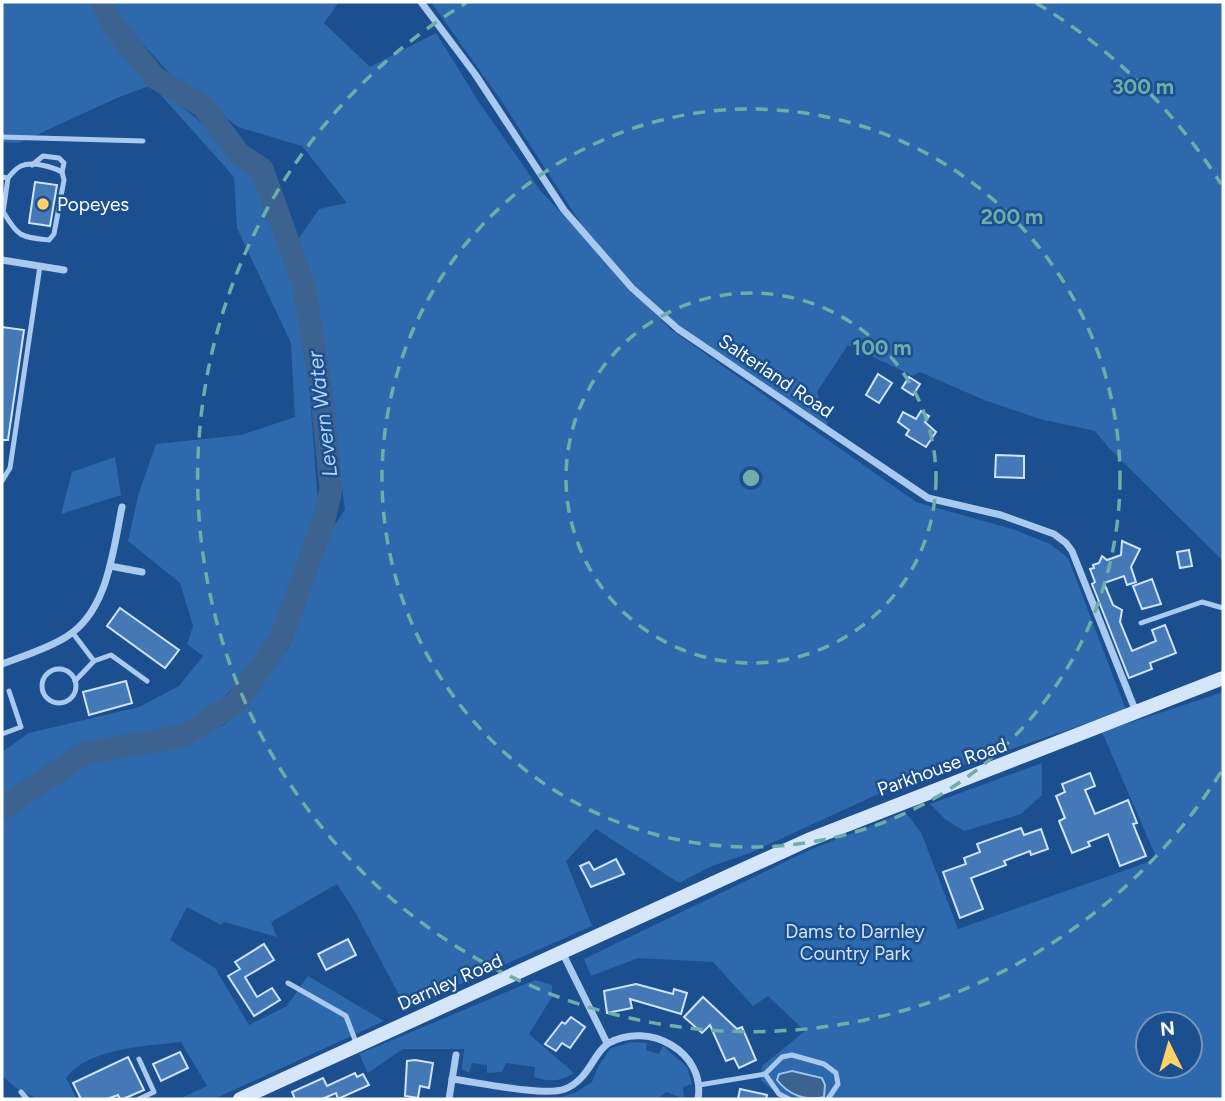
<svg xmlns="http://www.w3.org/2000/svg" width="1225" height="1101" font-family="Figtree,sans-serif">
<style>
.green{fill:#2e69ad;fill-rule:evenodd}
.water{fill:#3c6290;stroke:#9cc4f0;stroke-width:2}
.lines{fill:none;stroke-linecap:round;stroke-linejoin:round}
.river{stroke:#3c6290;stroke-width:23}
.building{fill:#4478b7;stroke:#cfe3fa;stroke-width:2}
.lane{stroke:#a9c9ee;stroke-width:5}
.street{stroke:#a9c9ee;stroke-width:7}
.secondary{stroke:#d6e6fa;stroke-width:14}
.ring{fill:none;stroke:#6fada8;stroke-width:3.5;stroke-dasharray:12 9}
.poi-dot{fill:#ffd166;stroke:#1b4f8f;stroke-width:2.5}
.labels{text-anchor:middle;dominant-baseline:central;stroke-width:5;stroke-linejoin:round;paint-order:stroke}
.poi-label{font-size:19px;fill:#fff;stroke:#1b4f8f;text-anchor:start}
.street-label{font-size:19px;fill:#fff;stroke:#1b4f8f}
.park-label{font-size:19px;fill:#cfe3fa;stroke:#1b4f8f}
.water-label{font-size:21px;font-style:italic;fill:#b5d3f5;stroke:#1b4f8f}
.centre{fill:#6fada8;stroke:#1b4f8f;stroke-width:3.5}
.ring-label{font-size:21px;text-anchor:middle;font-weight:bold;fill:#6fada8;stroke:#1b4f8f;stroke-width:5;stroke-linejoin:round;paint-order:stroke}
</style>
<rect width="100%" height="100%" fill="#1b4f8f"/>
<g class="green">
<polygon points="2,2 95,2 105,30 152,85 195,117 253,174 293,280 307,355 318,504 274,637 253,666 215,707 180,728 93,743 2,800 2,752 29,733 139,707 179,686 203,656 187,644 193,626 180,583 128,541 138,496 156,444 241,435 295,417 291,343 237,228 234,177 152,85 119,97 19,143 2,142"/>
<path d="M110,2H339L324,23L370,67L436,33L479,102L540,190L670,329L916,502L1012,529L1050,544L1068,558L1126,710L876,795L750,853L712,866L679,883L596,829L566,861L592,926L406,1008L354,910L337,884L271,922L277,937L224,922L221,925L187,907L170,940L215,968L249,1025L287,1006L308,976L384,1021L214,1099H179L207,1086L181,1042C148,1046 87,1048 66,1078L77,1099H35L33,1096L21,1092L2,1076V816L62,773L103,755L181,744L224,725L252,697L289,647L324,540L345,510L340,472L328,404L323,356L299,238L319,209L347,203L302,146L238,127L172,76L129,29Z"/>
<polygon points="431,2 1223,2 1223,561 1109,448 1095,431 1040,419 984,400 920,372 913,376 848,345 817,392 828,426 692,335 665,314 637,288 583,227 500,99"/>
<polygon points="115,457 121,495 61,514 72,472"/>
<path d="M1223,692V1099H783L761,1080L762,1066L805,1031L768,996L753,1006L713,962L638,958L591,976L584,959L812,849L905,812L921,832L958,929L1157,859L1102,732ZM1148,1024H1190V1066H1148Z"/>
<polygon points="1042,763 1042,795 1021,814 964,831 945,819 930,804"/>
<path d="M535,980L552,985V997L529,1034L574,1073C559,1082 550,1082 534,1077L535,1067L506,1063L502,1072L487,1073V1065L472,1063L469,1073L462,1069L464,1049H403L368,1073L359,1054Z"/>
<polygon points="632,1042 647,1043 646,1050 659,1054 663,1046 687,1067 692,1084 683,1087 684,1099 666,1092 658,1099 553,1099 575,1093 592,1082 599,1065 611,1048"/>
</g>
<path class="water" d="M792,1071L822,1078L825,1085L824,1097C805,1101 789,1095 777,1080L779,1074Z"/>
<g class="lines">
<polyline class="river" points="2,808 85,753 183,736 236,703 281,638 324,520 331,489 321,388 304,286 262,169 239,154 203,106 154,77 112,24 102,2"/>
</g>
<g class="building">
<polygon points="35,182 57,185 50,226 29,223"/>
<polygon points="2,327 24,330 8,440 2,440"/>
<polygon points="878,374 892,383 879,403 866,395"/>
<polygon points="909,377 920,384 913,395 902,388"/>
<polygon points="921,411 929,416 925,422 936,432 926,447 906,435 909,430 898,422 903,412 916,419"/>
<polygon points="996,455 1024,456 1024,478 995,477"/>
<polygon points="1122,541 1140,549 1131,567 1136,582 1127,585 1124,576 1104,583 1113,605 1122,610 1120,622 1132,651 1156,641 1152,630 1165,625 1176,653 1150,663 1152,669 1129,678 1092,584 1095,582 1090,569 1094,568 1093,565 1099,563 1102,556 1107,560 1121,555"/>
<polygon points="1189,550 1192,566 1180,568 1177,552"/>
<polygon points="1152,579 1161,604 1142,609 1133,586"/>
<polygon points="120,608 179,650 165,668 107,626"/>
<polygon points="126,681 132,703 89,715 83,692"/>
<polygon points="1090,773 1095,786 1085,790 1095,814 1128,800 1137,823 1133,824 1146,856 1120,866 1108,834 1088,842 1090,846 1072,853 1059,821 1065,818 1056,796 1065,792 1062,784"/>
<polygon points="1021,828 1024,835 1041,829 1048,849 1031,855 1030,851 1004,861 1006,865 971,878 983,909 960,918 943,872 966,864 964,858 980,852 977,844"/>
<polygon points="616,859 624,874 591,887 580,866 589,862 594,870"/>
<polygon points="348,939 356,955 326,970 318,954"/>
<polygon points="264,944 274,960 245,977 257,997 272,988 280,1000 254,1016 228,976 240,969 235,962"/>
<polygon points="636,984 673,994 674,989 687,993 681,1014 630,999 632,1008 607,1013 604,991"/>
<polygon points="703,997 737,1029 742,1027 756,1060 739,1068 734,1058 726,1061 710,1025 702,1033 684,1017"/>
<polygon points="571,1017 585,1027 570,1048 562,1043 556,1051 545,1044 562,1022 565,1024"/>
<polygon points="180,1052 188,1068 161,1081 153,1064"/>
<polygon points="128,1057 144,1090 123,1099 120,1099 118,1095 107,1099 81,1099 73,1083"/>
<polygon points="415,1060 433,1063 429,1088 420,1086 418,1098 405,1096 407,1061"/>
<polygon points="355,1073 357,1077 363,1074 369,1085 338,1099 336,1093 322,1099 295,1099 292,1092 323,1078 327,1086"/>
<polygon points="740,1089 767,1095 766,1099 738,1099"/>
</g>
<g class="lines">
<g class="lane">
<polyline points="2,137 143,141"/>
<polyline points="32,165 43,156 59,158 64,163 62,172"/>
<polyline points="2,177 8,178 3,213"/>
<path d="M4,213C18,237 21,237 49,240L54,234L64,180L62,172C53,167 32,161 21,166C16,168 12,173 8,178"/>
<polyline points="2,481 10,468 40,266"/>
<polyline points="1141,623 1202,602 1223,608"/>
<polyline points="72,632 94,661 111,655 147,681"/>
<circle cx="59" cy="686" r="17"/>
<polyline points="75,681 94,661"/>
<polyline points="2,734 21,727 9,691"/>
<polyline points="288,983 346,1016 357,1045"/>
<polyline points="139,1059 154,1092 139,1099"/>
<polyline points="765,1074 779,1094 789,1099"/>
<polyline points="699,1085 765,1074 782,1057 792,1055 824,1064 836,1073 838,1084 828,1099"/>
<polyline points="21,1092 27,1099"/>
</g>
<g class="street">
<polyline points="421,2 475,74 564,210 632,288 678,329 928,498 1001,515 1054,534 1066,543 1072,551 1136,712"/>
<polyline points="2,260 64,270"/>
<polyline points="110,566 142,572"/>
<path d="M2,664C23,656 47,649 66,637C108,612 113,550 122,507"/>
<polyline points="562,952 607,1043"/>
<path d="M452,1079C477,1082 544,1097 565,1089C590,1079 594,1051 609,1043C649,1021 706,1052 698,1099"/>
<polyline points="449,1099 456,1055"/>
</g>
<polyline class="secondary" points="240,1099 808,840 1223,678"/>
</g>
<g class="ring">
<circle cx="751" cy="478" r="185"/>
<circle cx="751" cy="478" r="369"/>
<path d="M1221 772A554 554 0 1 1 466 3M1036 3A554 554 0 0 1 1221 184"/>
</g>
<circle class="poi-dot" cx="43" cy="204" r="7"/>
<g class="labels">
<g class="poi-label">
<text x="57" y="204">Popeyes</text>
</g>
<g class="street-label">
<text transform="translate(776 376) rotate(34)">Salterland Road</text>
<text transform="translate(942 767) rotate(-20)">Parkhouse Road</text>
<text transform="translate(450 982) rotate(-24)">Darnley Road</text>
</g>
<g class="park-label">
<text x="855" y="931">Dams to Darnley<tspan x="855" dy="22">Country Park</tspan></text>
</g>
<g class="water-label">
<text transform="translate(322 414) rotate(-97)">Levern Water</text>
</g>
</g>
<circle cx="751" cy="478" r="10" class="centre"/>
<g class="ring-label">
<text x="1143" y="94">300 m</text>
<text x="1012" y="224">200 m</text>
<text x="882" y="355">100 m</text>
</g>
<rect width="1225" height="1101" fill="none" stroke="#ffffff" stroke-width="7"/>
<g transform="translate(1169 1045) rotate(355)"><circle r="33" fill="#1b4f8f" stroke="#7695bc" stroke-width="2"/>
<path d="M0-5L12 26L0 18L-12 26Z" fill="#ffd166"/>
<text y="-10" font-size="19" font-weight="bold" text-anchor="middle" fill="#ffffff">N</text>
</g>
</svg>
